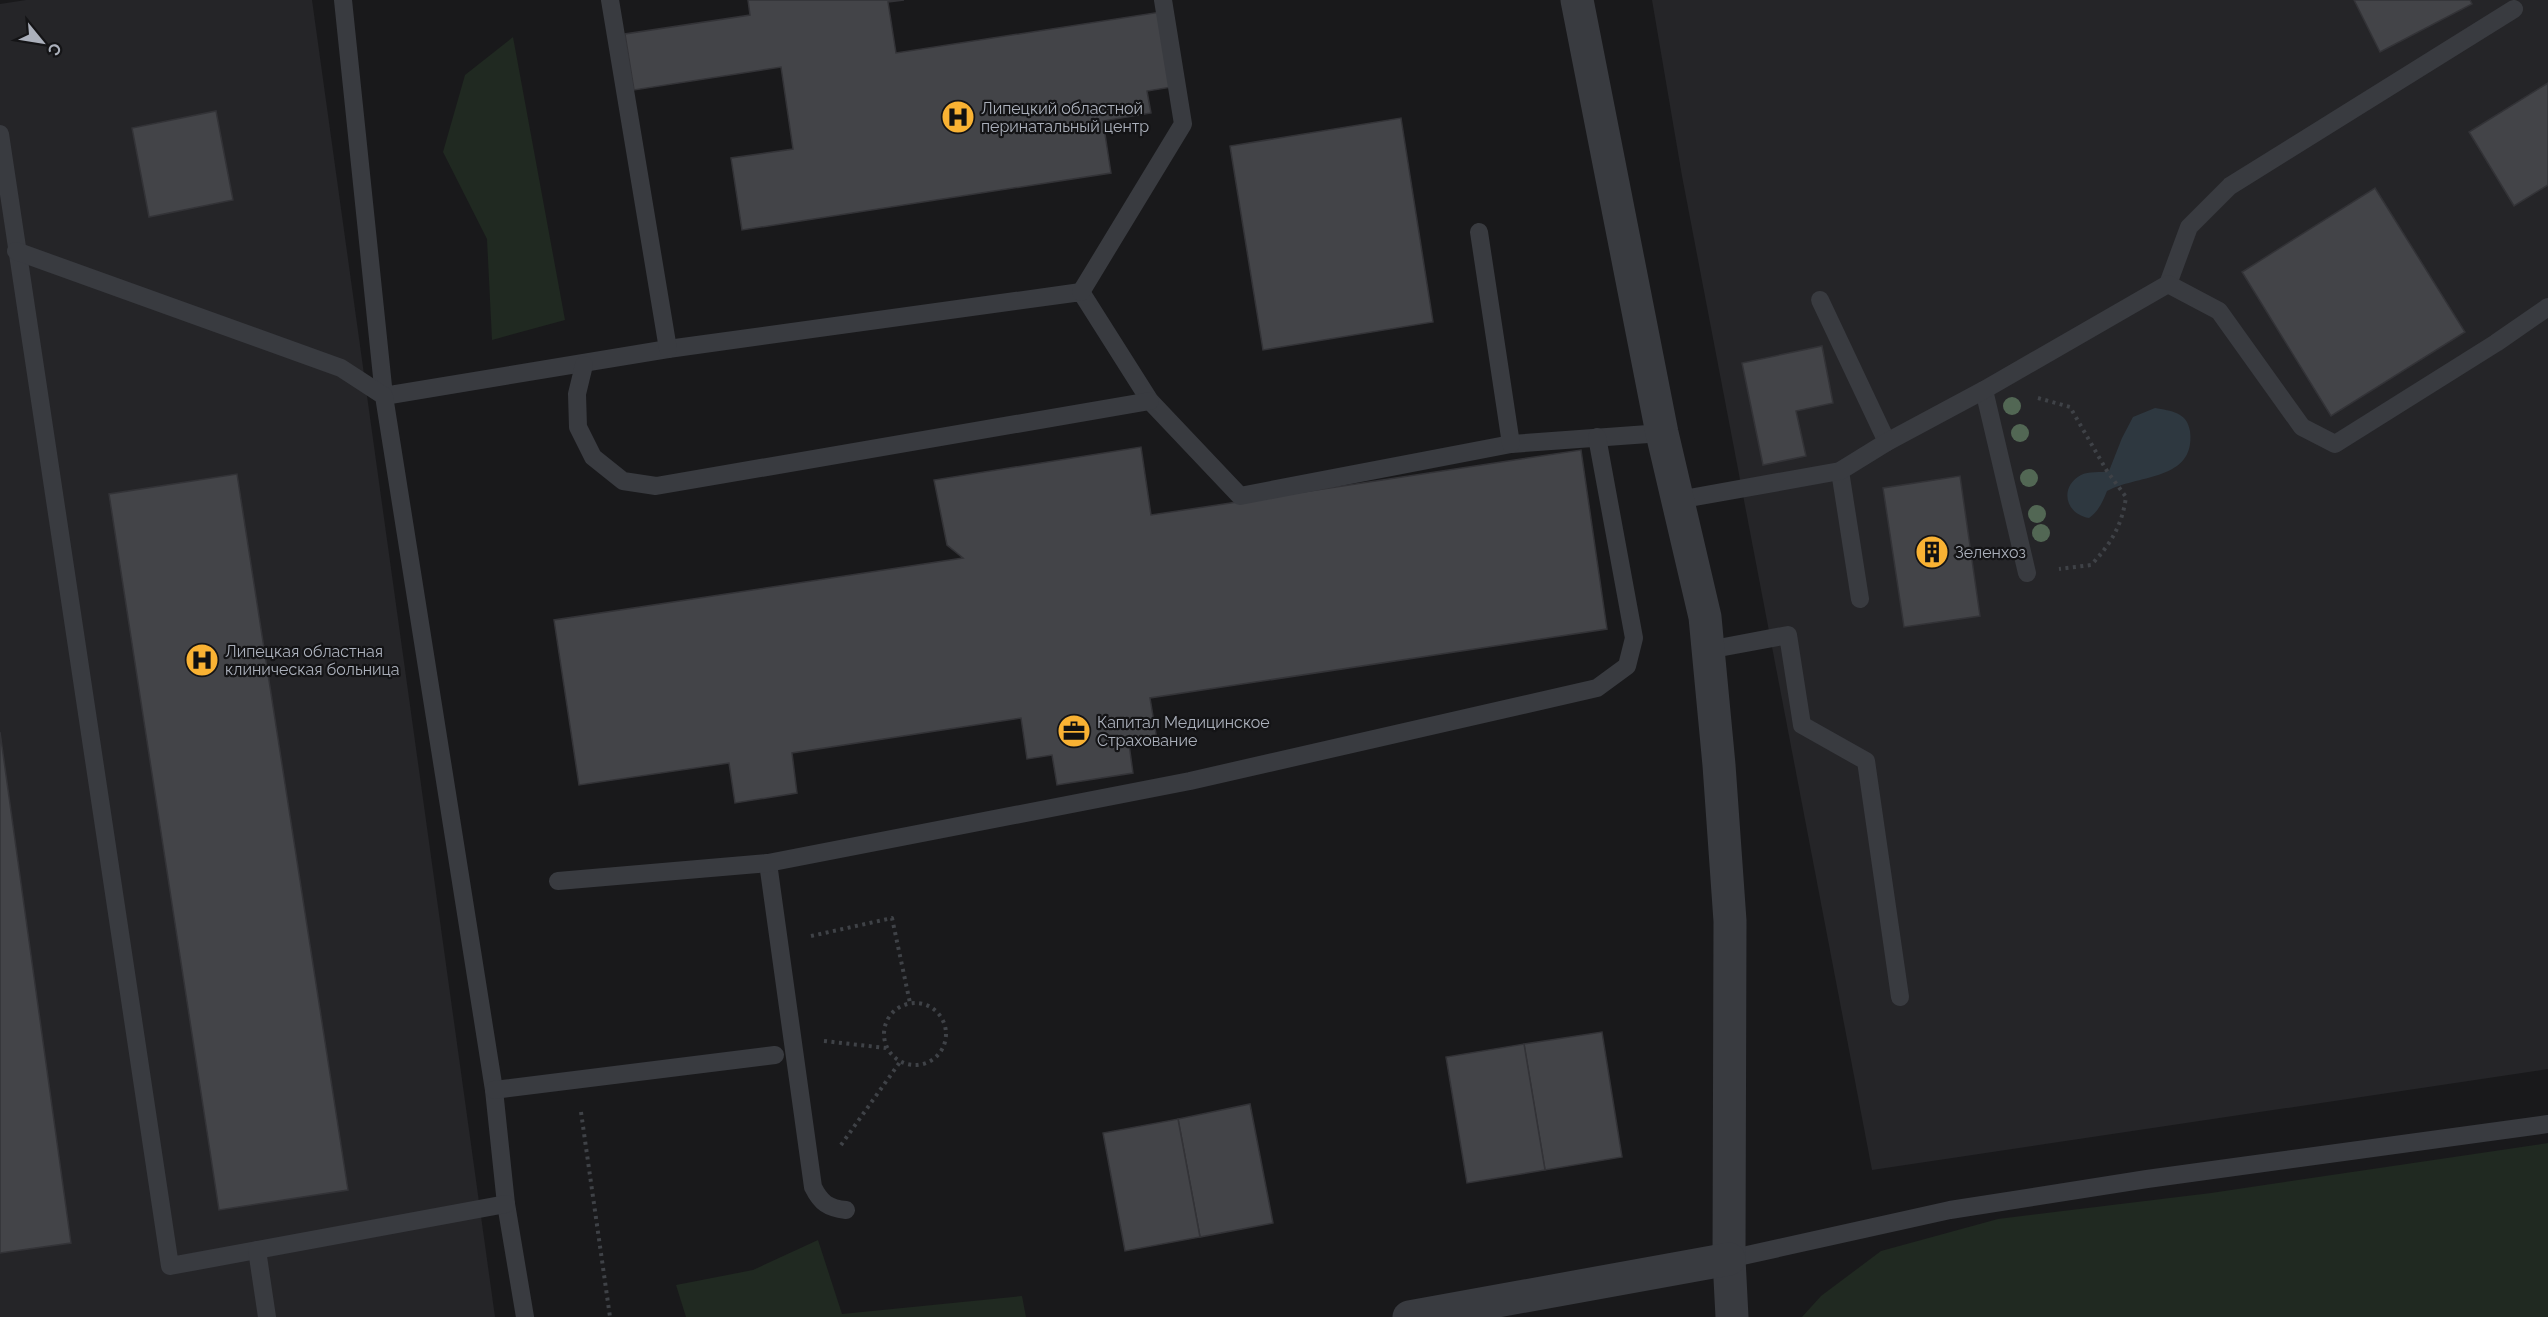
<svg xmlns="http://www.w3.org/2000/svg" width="2548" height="1317" font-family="Raleway,sans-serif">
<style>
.built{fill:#252528}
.green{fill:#202921}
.water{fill:#2e3840}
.building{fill:#434448;stroke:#333337;stroke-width:1.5}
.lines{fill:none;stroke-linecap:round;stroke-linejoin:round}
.path{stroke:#3f4247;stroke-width:4;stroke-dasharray:3 4.5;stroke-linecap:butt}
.service{stroke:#393b40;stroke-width:18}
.minor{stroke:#393b40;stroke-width:33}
.tree{fill:#526754}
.labels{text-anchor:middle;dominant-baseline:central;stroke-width:4.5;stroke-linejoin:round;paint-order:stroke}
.poi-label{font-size:16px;fill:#abb0bb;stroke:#141416;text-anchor:start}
</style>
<rect width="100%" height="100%" fill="#19191b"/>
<g class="built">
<polygon points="26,0 312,0 495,1317 0,1317 0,4"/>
<polygon points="1652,0 2548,0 2548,1069 1872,1170 1682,176"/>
</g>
<g class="green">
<polygon points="513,37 565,320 492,340 487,239 443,152 465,75"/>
<polygon points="2548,1143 2548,1317 1802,1317 1821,1296 1881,1251 1998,1219 2211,1193"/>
<polygon points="818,1240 842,1314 1022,1296 1026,1317 686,1317 676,1285 753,1270"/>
</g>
<path class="water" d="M2155,408C2171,411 2187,412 2190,431C2196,481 2138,474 2107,491C2103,501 2099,511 2089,518C2065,514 2059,487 2081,475C2088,471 2101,473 2109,471L2122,438L2133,417Z"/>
<g class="building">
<polygon points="748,0 904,0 888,2 896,53 1167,11 1178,86 1147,91 1151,113 1103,121 1111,173 742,230 731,158 793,149 781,67 634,90 625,34 750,15"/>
<polygon points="2354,0 2470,0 2472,4 2380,52"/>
<polygon points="2548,83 2548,185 2514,206 2469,132"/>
<polygon points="216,111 233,200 149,217 132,128"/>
<polygon points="1401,118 1433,322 1263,350 1230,146"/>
<polygon points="2375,188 2465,332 2331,416 2242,272"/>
<polygon points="1822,346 1833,403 1796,411 1806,456 1763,465 1742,363"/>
<polygon points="1141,447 1151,515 1581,450 1607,629 1150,698 1157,740 1129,744 1133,773 1057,785 1052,755 1027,759 1021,718 792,753 797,793 735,803 729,763 579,785 554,620 963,558 947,545 934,480"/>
<polygon points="237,474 348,1190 219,1210 109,494"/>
<polygon points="1960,476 1980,616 1904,627 1883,488"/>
<polygon points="0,732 71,1243 0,1253"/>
<polygon points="1602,1032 1622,1157 1545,1170 1524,1044"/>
<polygon points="1524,1044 1545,1170 1467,1183 1446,1057"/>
<polygon points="1250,1104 1273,1223 1200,1237 1178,1119"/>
<polygon points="1178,1119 1200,1237 1125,1251 1103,1133"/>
</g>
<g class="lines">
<g class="path">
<path d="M2038,398L2070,407L2107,471L2126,497C2122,526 2110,545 2091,565L2059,569"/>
<polyline points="811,936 892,918 910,1003"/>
<circle cx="915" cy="1034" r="31"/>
<polyline points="824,1041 886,1048"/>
<polyline points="581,1112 610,1317"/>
<polyline points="841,1145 900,1062"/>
</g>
<g class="service">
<polyline points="343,0 384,396 668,349 1081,292 1150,401 1240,496 1511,444 1662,433"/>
<polyline points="610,0 668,349"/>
<polyline points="0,134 170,1266 257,1250"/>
<polyline points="1479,232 1511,444"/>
<polyline points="16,251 341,368 384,396 494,1090 506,1204 525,1317"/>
<polyline points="2168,284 2189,227 2230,186 2514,9"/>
<polyline points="1081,292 1183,124 1163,0"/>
<polyline points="1820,300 1887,442"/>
<polyline points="584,365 577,394 578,427 593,457 623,481 656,486 1150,401"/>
<polyline points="1984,390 2027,573"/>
<polyline points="1840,471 1860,599"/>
<polyline points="1678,500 1840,471 1887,442 1984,390 2168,284 2219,311 2302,427 2335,444 2496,343 2548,307"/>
<polyline points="1708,650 1788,635 1802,725 1866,761 1900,997"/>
<path d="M768,863L813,1187C821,1203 828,1208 846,1210"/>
<polyline points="558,881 768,863 1190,781 1597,688 1627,666 1634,638 1597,437"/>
<polyline points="494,1090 775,1055"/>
<polyline points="1729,1259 1950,1210 2147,1179 2548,1124"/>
<polyline points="267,1317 257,1250 506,1204"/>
</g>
<g class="minor">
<polyline points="1577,0 1662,433 1705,617 1719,765 1730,921 1729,1259 1732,1317"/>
<polyline points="1409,1317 1729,1259"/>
</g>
</g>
<g class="tree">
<circle cx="2012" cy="406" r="9"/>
<circle cx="2020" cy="433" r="9"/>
<circle cx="2029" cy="478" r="9"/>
<circle cx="2037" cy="514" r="9"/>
<circle cx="2041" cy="533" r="9"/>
</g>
<defs>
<g id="hospital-disc" transform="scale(1.725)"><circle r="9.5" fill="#f9b233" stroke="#141416"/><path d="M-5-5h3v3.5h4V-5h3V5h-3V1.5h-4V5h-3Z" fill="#111"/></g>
<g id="building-disc" transform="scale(1.725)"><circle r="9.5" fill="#f9b233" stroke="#141416"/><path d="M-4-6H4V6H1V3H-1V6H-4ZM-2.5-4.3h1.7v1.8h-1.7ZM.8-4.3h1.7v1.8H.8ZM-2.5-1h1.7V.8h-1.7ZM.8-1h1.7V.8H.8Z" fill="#111"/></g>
<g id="office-disc" transform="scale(1.725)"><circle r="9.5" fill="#f9b233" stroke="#141416"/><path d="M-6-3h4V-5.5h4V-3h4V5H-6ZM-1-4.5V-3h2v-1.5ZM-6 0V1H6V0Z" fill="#111"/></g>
</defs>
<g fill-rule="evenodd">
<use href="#hospital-disc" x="958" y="117"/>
<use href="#building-disc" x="1932" y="552"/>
<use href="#hospital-disc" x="202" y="660"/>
<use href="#office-disc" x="1074" y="731"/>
</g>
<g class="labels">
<g class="poi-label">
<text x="981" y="108">Липецкий областной<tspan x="981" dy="18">перинатальный центр</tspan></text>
<text x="1955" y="552">Зеленхоз</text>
<text x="225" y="651">Липецкая областная<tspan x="225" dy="18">клиническая больница</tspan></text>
<text x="1097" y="722">Капитал Медицинское<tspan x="1097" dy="18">Страхование</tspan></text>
</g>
</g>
<g transform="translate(42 42) rotate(120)" stroke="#141416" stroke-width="4.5" paint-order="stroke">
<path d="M0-4.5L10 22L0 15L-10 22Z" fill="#abb0bb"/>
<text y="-9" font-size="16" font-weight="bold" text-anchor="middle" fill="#abb0bb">С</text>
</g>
</svg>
